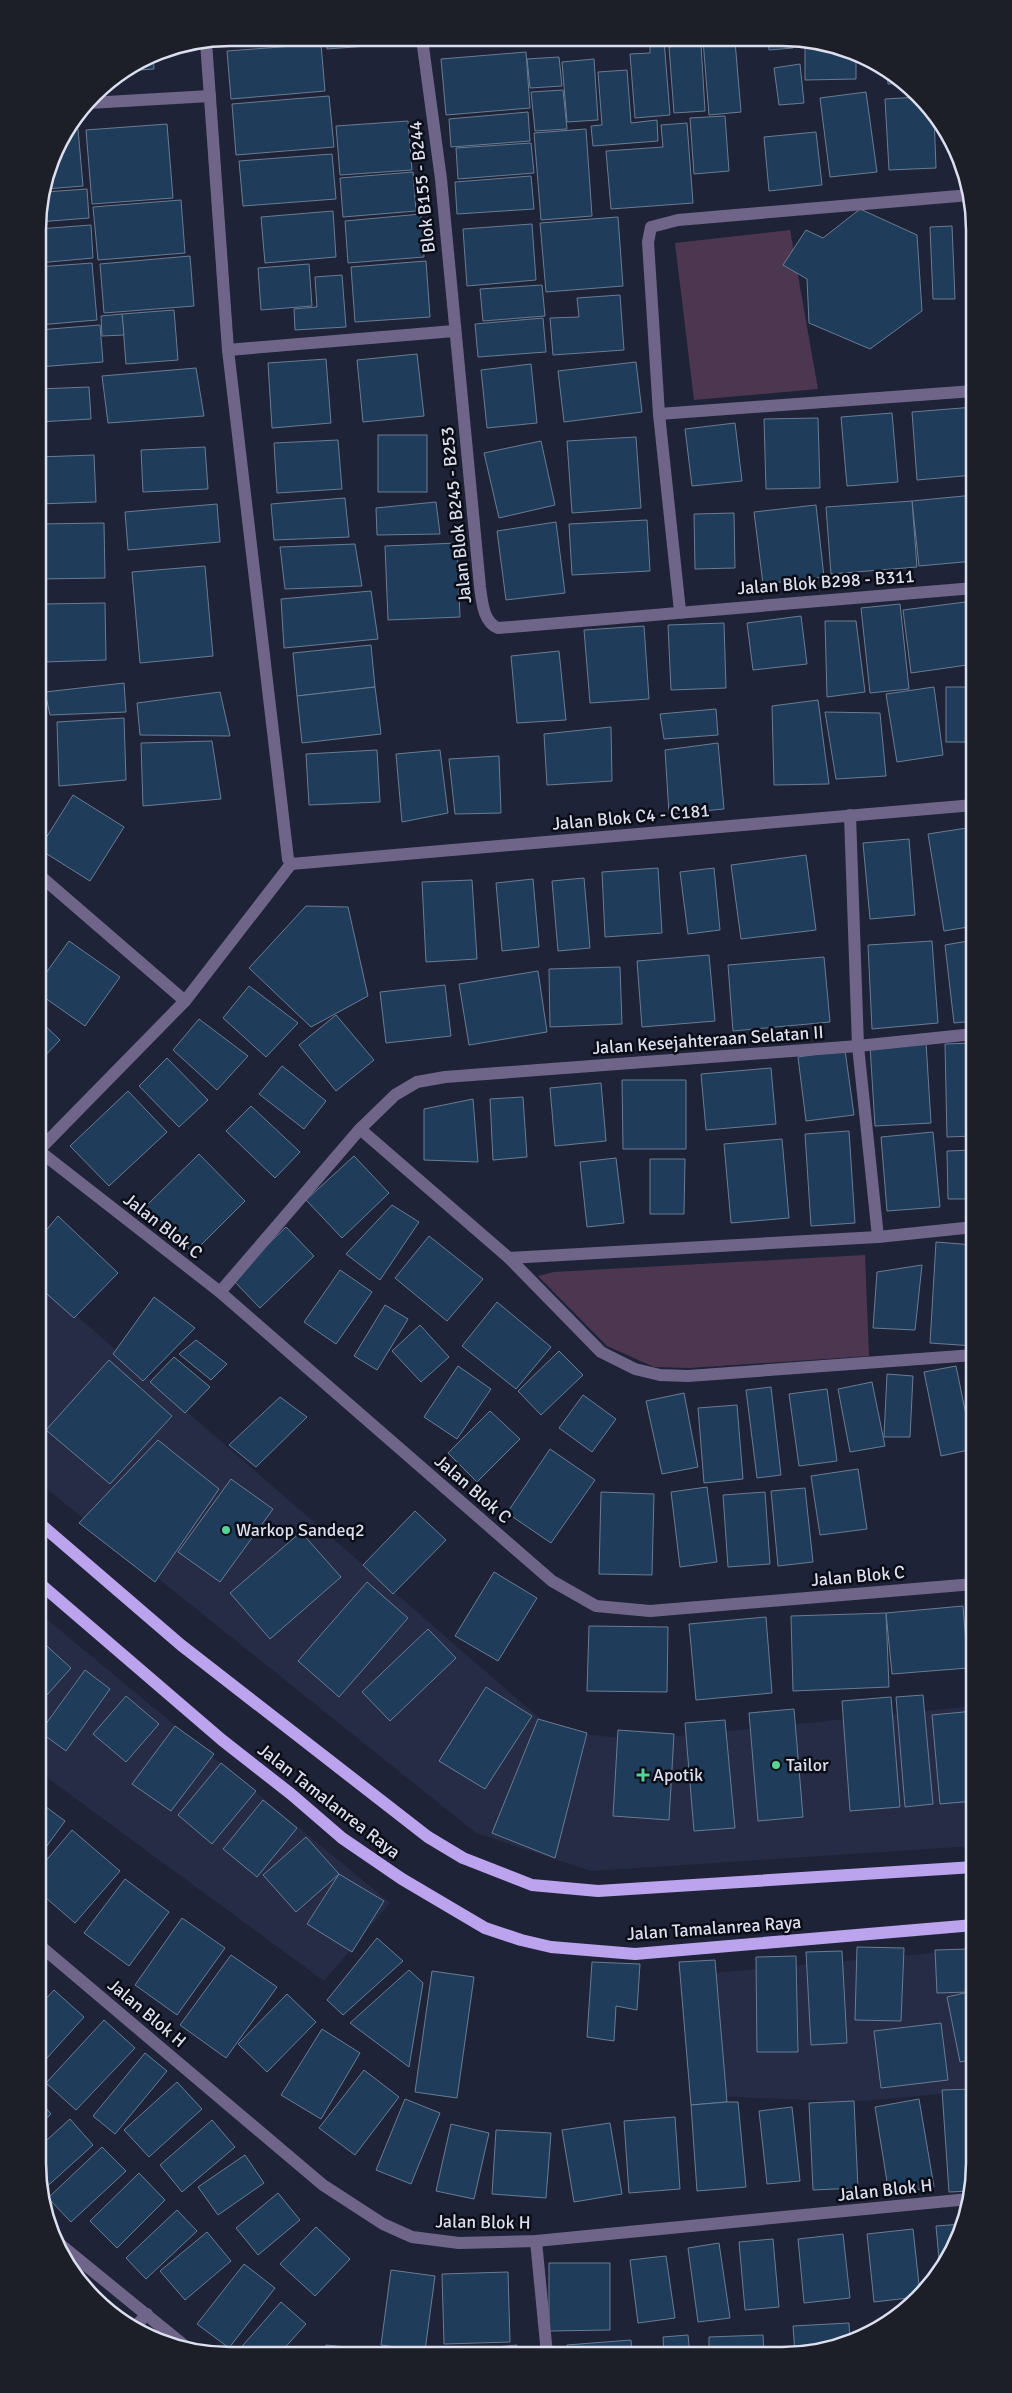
<svg xmlns="http://www.w3.org/2000/svg" width="1012" height="2393" font-family="Signika,sans-serif">
<style>
.built{fill:#272c46}
.green{fill:#4d3750}
.building{fill:#203c5b;stroke:#697c92}
.lines{fill:none;stroke-linecap:round;stroke-linejoin:round}
.minor{stroke:#6f6588;stroke-width:12}
.major{stroke:#bba4ed;stroke-width:12}
.poi-dot{fill:#54d396;stroke:#0b0d17;stroke-width:2}
.labels{text-anchor:middle;dominant-baseline:central;stroke-width:5;stroke-linejoin:round;paint-order:stroke}
.street-label{font-size:18px;fill:#dcdfee;stroke:#0b0d17}
.poi-label{font-size:18px;fill:#dcdfee;stroke:#0b0d17;text-anchor:start}
.rim{fill:none;stroke:#dcdfee;stroke-width:2.5}
</style>
<rect width="100%" height="100%" fill="#1f2338"/>
<g class="built">
<polygon points="38,1282 554,1731 640,1740 974,1706 974,1846 591,1871 476,1833 38,1482"/>
<polygon points="38,1612 390,1903 324,1981 38,1771"/>
<polygon points="974,1949 974,2091 851,2102 693,2095 704,1974"/>
</g>
<g class="green">
<polygon points="790,230 818,389 694,400 675,243"/>
<polygon points="865,1255 869,1356 689,1368 654,1367 607,1346 538,1276 554,1272"/>
</g>
<g class="building">
<polygon points="228,38 324,38 229,46"/>
<polygon points="327,38 407,39 408,43 327,49"/>
<polygon points="664,40 670,115 635,118 630,54 650,53 650,42"/>
<polygon points="703,40 735,41 741,112 709,115"/>
<polygon points="768,41 793,41 793,48 769,50"/>
<polygon points="805,41 819,41 856,54 856,79 805,80"/>
<polygon points="321,44 325,91 231,99 227,51"/>
<polygon points="701,44 705,111 674,113 669,47"/>
<polygon points="526,52 530,108 446,115 441,59"/>
<polygon points="153,54 154,69 126,71"/>
<polygon points="559,57 562,86 530,88 527,59"/>
<polygon points="594,59 598,120 567,122 562,62"/>
<polygon points="800,64 804,103 779,105 774,68"/>
<polygon points="627,70 631,123 657,120 658,141 593,146 591,126 602,125 598,72"/>
<polygon points="887,71 902,83 888,84"/>
<polygon points="563,90 567,129 535,131 531,92"/>
<polygon points="866,92 877,172 830,177 820,98"/>
<polygon points="329,96 334,147 236,155 232,104"/>
<polygon points="920,97 934,115 936,168 889,170 885,99"/>
<polygon points="528,112 530,141 451,147 449,119"/>
<polygon points="725,116 729,171 694,174 690,118"/>
<polygon points="408,121 412,170 340,175 336,126"/>
<polygon points="687,123 693,203 611,209 606,151 663,147 661,125"/>
<polygon points="167,124 173,198 92,204 86,130"/>
<polygon points="78,129 83,186 45,189 57,145 69,130"/>
<polygon points="586,129 592,216 541,220 534,133"/>
<polygon points="816,132 822,185 769,191 764,137"/>
<polygon points="531,143 534,173 458,179 456,148"/>
<polygon points="332,154 336,199 243,206 239,161"/>
<polygon points="413,172 416,211 343,217 340,178"/>
<polygon points="531,176 534,209 457,214 455,182"/>
<polygon points="87,189 89,218 38,222 45,192"/>
<polygon points="181,200 185,253 98,260 93,207"/>
<polygon points="860,209 917,235 922,311 870,349 809,323 807,279 783,265 806,230 823,238"/>
<polygon points="333,211 336,257 265,263 261,217"/>
<polygon points="421,214 424,257 348,263 345,221"/>
<polygon points="618,217 623,286 546,292 540,223"/>
<polygon points="532,224 536,280 467,286 463,229"/>
<polygon points="91,225 93,258 38,263 38,229"/>
<polygon points="952,226 955,299 933,299 930,227"/>
<polygon points="190,256 194,306 104,313 100,264"/>
<polygon points="426,261 430,317 355,322 351,267"/>
<polygon points="92,263 97,320 38,325 38,267"/>
<polygon points="309,264 312,306 261,310 258,268"/>
<polygon points="342,275 346,327 295,330 294,309 317,307 315,277"/>
<polygon points="542,285 545,316 483,321 480,289"/>
<polygon points="620,295 624,350 553,355 550,318 579,317 577,298"/>
<polygon points="174,310 178,360 126,364 122,314"/>
<polygon points="122,314 124,335 102,336 101,316"/>
<polygon points="543,318 546,352 478,357 475,324"/>
<polygon points="100,325 103,362 38,367 38,330"/>
<polygon points="417,354 424,416 363,422 357,360"/>
<polygon points="326,359 331,423 272,428 268,363"/>
<polygon points="636,362 642,412 564,422 558,371"/>
<polygon points="531,364 537,423 487,428 481,370"/>
<polygon points="196,368 204,416 108,423 102,376"/>
<polygon points="89,387 91,419 38,422 38,389"/>
<polygon points="974,407 974,475 917,480 912,412"/>
<polygon points="892,413 898,482 847,486 841,417"/>
<polygon points="818,418 820,488 766,489 764,419"/>
<polygon points="735,423 742,481 692,486 685,429"/>
<rect x="378" y="435" width="49" height="57"/>
<polygon points="636,437 641,508 572,513 567,441"/>
<polygon points="338,440 342,489 277,493 274,443"/>
<polygon points="541,441 555,505 499,518 484,453"/>
<polygon points="205,447 208,489 143,492 141,450"/>
<polygon points="94,455 96,502 38,504 38,457"/>
<polygon points="974,495 974,561 919,566 912,501"/>
<polygon points="345,498 349,537 274,540 271,504"/>
<polygon points="912,501 917,567 831,574 826,507"/>
<polygon points="436,502 440,534 377,535 376,508"/>
<polygon points="217,504 220,542 128,550 125,512"/>
<polygon points="816,505 824,577 763,584 754,512"/>
<polygon points="734,513 735,568 695,569 694,514"/>
<polygon points="647,520 650,571 572,575 569,524"/>
<polygon points="556,522 565,593 506,600 497,531"/>
<polygon points="104,523 105,578 39,579 38,524"/>
<polygon points="457,543 460,617 388,620 385,546"/>
<polygon points="355,544 362,586 285,589 280,547"/>
<polygon points="205,566 213,656 140,663 132,572"/>
<polygon points="371,591 378,639 284,648 281,599"/>
<polygon points="973,601 974,664 911,673 903,610"/>
<polygon points="105,603 106,660 44,662 43,604"/>
<polygon points="900,604 909,689 870,693 861,608"/>
<polygon points="801,616 807,664 753,670 747,623"/>
<polygon points="825,621 856,621 865,692 827,697"/>
<polygon points="724,623 726,688 671,690 668,625"/>
<polygon points="644,626 649,699 590,703 584,630"/>
<polygon points="371,645 375,687 297,696 293,653"/>
<polygon points="559,651 566,720 517,723 511,656"/>
<polygon points="124,683 126,712 50,715 45,692"/>
<polygon points="375,687 381,734 302,743 297,696"/>
<polygon points="934,687 943,755 897,762 886,694"/>
<rect x="946" y="687" width="28" height="55"/>
<polygon points="220,692 230,736 140,735 137,703"/>
<polygon points="818,700 829,784 774,785 772,706"/>
<polygon points="716,709 718,735 664,739 660,714"/>
<polygon points="825,712 880,713 886,776 836,779"/>
<polygon points="124,718 126,780 59,786 57,722"/>
<polygon points="611,727 612,781 547,785 544,734"/>
<polygon points="212,741 221,799 143,806 141,743"/>
<polygon points="718,743 724,809 669,814 665,750"/>
<polygon points="377,750 380,802 309,805 306,754"/>
<polygon points="440,750 448,813 402,822 396,754"/>
<polygon points="499,756 501,813 455,814 449,759"/>
<polygon points="73,795 124,827 90,881 39,849"/>
<polygon points="973,827 974,926 944,931 928,834"/>
<polygon points="909,839 915,915 870,919 863,843"/>
<polygon points="806,855 816,930 741,939 731,865"/>
<polygon points="658,868 662,933 605,937 602,872"/>
<polygon points="714,868 720,930 688,934 680,872"/>
<polygon points="584,878 590,948 558,951 552,881"/>
<polygon points="533,879 539,947 502,951 496,883"/>
<polygon points="472,880 477,959 426,962 422,882"/>
<polygon points="306,906 348,907 368,996 311,1027 249,968"/>
<polygon points="974,940 974,1021 954,1023 945,945"/>
<polygon points="69,941 120,977 85,1026 38,993 38,984"/>
<polygon points="932,941 938,1023 872,1029 868,945"/>
<polygon points="709,955 715,1021 642,1027 637,961"/>
<polygon points="824,957 830,1022 733,1031 728,965"/>
<polygon points="620,967 622,1024 550,1027 549,969"/>
<polygon points="538,971 547,1032 469,1045 459,984"/>
<polygon points="445,985 451,1036 386,1043 380,992"/>
<polygon points="249,986 298,1023 266,1057 223,1018"/>
<polygon points="336,1015 374,1060 336,1091 299,1045"/>
<polygon points="199,1019 248,1056 217,1090 173,1050"/>
<polygon points="39,1020 60,1040 38,1063 38,1021"/>
<polygon points="926,1042 931,1123 875,1126 870,1046"/>
<polygon points="974,1043 974,1136 947,1137 945,1044"/>
<polygon points="845,1050 854,1115 806,1121 798,1057"/>
<polygon points="167,1058 208,1100 179,1127 139,1086"/>
<polygon points="282,1066 326,1101 304,1129 259,1094"/>
<polygon points="771,1068 776,1124 706,1130 701,1074"/>
<polygon points="622,1080 686,1080 686,1149 623,1149"/>
<polygon points="601,1083 606,1141 555,1146 550,1088"/>
<polygon points="128,1091 167,1132 109,1186 70,1146"/>
<polygon points="523,1097 527,1157 493,1160 490,1099"/>
<polygon points="473,1099 478,1162 424,1160 424,1109"/>
<polygon points="251,1106 300,1152 275,1178 226,1131"/>
<polygon points="849,1131 855,1223 811,1226 805,1134"/>
<polygon points="933,1132 940,1207 887,1211 881,1137"/>
<polygon points="782,1139 789,1218 731,1223 724,1144"/>
<polygon points="974,1150 974,1199 948,1199 947,1151"/>
<polygon points="199,1154 245,1201 193,1253 146,1206"/>
<polygon points="354,1156 389,1193 342,1238 306,1200"/>
<polygon points="616,1158 624,1223 587,1227 580,1162"/>
<polygon points="650,1159 685,1159 684,1214 650,1214"/>
<polygon points="392,1205 419,1222 380,1280 346,1254"/>
<polygon points="58,1216 118,1273 74,1318 38,1286 38,1240"/>
<polygon points="286,1227 314,1256 260,1308 232,1279"/>
<polygon points="429,1236 483,1279 447,1321 395,1278"/>
<polygon points="936,1242 974,1245 974,1346 930,1343"/>
<polygon points="922,1265 915,1330 873,1328 877,1272"/>
<polygon points="340,1270 372,1292 336,1344 304,1322"/>
<polygon points="154,1297 195,1328 143,1381 113,1354"/>
<polygon points="497,1302 551,1347 516,1389 462,1346"/>
<polygon points="385,1305 408,1319 377,1370 354,1356"/>
<polygon points="420,1325 449,1357 421,1382 392,1351"/>
<polygon points="196,1340 227,1364 211,1380 179,1354"/>
<polygon points="559,1351 583,1375 541,1415 518,1391"/>
<polygon points="174,1357 210,1387 185,1413 150,1382"/>
<polygon points="109,1360 172,1416 110,1484 46,1430"/>
<polygon points="458,1366 491,1389 457,1439 424,1417"/>
<polygon points="956,1366 973,1449 941,1456 924,1372"/>
<polygon points="887,1374 913,1376 910,1437 884,1437"/>
<polygon points="872,1382 885,1446 850,1452 838,1389"/>
<polygon points="771,1387 781,1475 757,1478 746,1390"/>
<polygon points="827,1389 837,1461 799,1466 789,1394"/>
<polygon points="684,1393 698,1467 662,1474 646,1401"/>
<polygon points="583,1395 616,1419 592,1452 559,1428"/>
<polygon points="280,1397 307,1417 256,1467 229,1445"/>
<polygon points="737,1405 743,1479 704,1483 698,1408"/>
<polygon points="490,1411 520,1439 477,1482 448,1453"/>
<polygon points="158,1440 219,1489 155,1582 79,1523"/>
<polygon points="550,1449 595,1480 551,1543 507,1513"/>
<polygon points="858,1469 867,1529 820,1535 811,1476"/>
<polygon points="231,1479 273,1509 220,1582 178,1552"/>
<polygon points="707,1487 717,1562 680,1567 671,1492"/>
<polygon points="805,1488 813,1562 778,1566 771,1491"/>
<polygon points="601,1492 654,1494 652,1575 599,1574"/>
<polygon points="765,1492 770,1564 728,1567 723,1495"/>
<polygon points="415,1511 446,1540 393,1594 363,1565"/>
<polygon points="301,1532 341,1577 270,1639 230,1593"/>
<polygon points="494,1572 537,1598 498,1661 455,1636"/>
<polygon points="367,1582 408,1618 339,1697 298,1661"/>
<polygon points="963,1606 968,1668 892,1674 886,1613"/>
<polygon points="886,1613 889,1687 793,1691 791,1616"/>
<polygon points="766,1617 772,1693 696,1700 689,1624"/>
<polygon points="589,1626 668,1627 667,1692 587,1691"/>
<polygon points="428,1629 456,1658 390,1721 362,1692"/>
<polygon points="38,1638 71,1668 38,1705"/>
<polygon points="85,1670 110,1689 66,1751 40,1732"/>
<polygon points="486,1687 532,1716 485,1789 439,1761"/>
<polygon points="923,1695 933,1804 905,1807 896,1697"/>
<polygon points="126,1696 159,1724 126,1762 93,1734"/>
<polygon points="891,1697 900,1807 850,1811 842,1701"/>
<polygon points="794,1709 803,1817 758,1821 749,1713"/>
<polygon points="974,1711 974,1801 940,1804 932,1715"/>
<polygon points="538,1719 587,1733 555,1858 492,1833"/>
<polygon points="725,1720 735,1828 694,1831 685,1723"/>
<polygon points="175,1726 214,1754 171,1811 132,1784"/>
<polygon points="618,1730 674,1734 669,1820 613,1816"/>
<polygon points="221,1763 256,1791 212,1844 178,1815"/>
<polygon points="263,1800 297,1828 257,1877 223,1849"/>
<polygon points="38,1801 65,1821 38,1858"/>
<polygon points="72,1830 120,1871 75,1923 38,1891 38,1870"/>
<polygon points="306,1837 339,1874 296,1912 263,1875"/>
<polygon points="339,1874 384,1901 352,1952 307,1924"/>
<polygon points="125,1879 169,1912 129,1966 84,1933"/>
<polygon points="182,1918 225,1948 177,2015 135,1985"/>
<polygon points="377,1938 403,1961 343,2015 327,2000"/>
<polygon points="857,1947 904,1948 901,2021 855,2020"/>
<polygon points="968,1949 969,1992 937,1993 935,1950"/>
<polygon points="842,1951 847,2043 811,2045 806,1952"/>
<polygon points="231,1955 277,1987 226,2058 180,2025"/>
<polygon points="796,1956 798,2052 757,2052 756,1957"/>
<polygon points="715,1960 727,2102 691,2105 679,1962"/>
<polygon points="592,1962 640,1964 637,2010 616,2006 614,2041 587,2037"/>
<polygon points="409,1970 423,1983 409,2067 350,2023"/>
<polygon points="432,1971 474,1977 457,2098 415,2092"/>
<polygon points="54,1990 84,2017 38,2068 38,2007"/>
<polygon points="969,1992 974,2015 974,2059 960,2062 947,1997"/>
<polygon points="287,1994 316,2022 267,2072 238,2044"/>
<polygon points="104,2020 135,2048 76,2110 46,2083"/>
<polygon points="941,2023 948,2080 881,2088 874,2031"/>
<polygon points="322,2029 360,2053 321,2119 281,2095"/>
<polygon points="145,2053 167,2071 115,2134 93,2116"/>
<polygon points="364,2070 399,2097 355,2155 319,2128"/>
<polygon points="177,2082 202,2109 149,2157 124,2130"/>
<polygon points="974,2089 974,2175 971,2191 949,2192 942,2090"/>
<polygon points="38,2098 51,2114 38,2126"/>
<polygon points="405,2099 440,2113 411,2184 376,2170"/>
<polygon points="919,2099 934,2187 889,2194 875,2107"/>
<polygon points="854,2101 858,2188 813,2190 809,2103"/>
<polygon points="727,2102 738,2102 746,2187 697,2191 691,2105"/>
<polygon points="792,2107 800,2181 767,2184 759,2111"/>
<polygon points="675,2117 680,2189 629,2193 624,2121"/>
<polygon points="70,2119 93,2145 42,2191 38,2148"/>
<polygon points="212,2120 235,2147 182,2192 160,2165"/>
<polygon points="610,2123 622,2194 574,2202 562,2130"/>
<polygon points="451,2124 489,2133 474,2199 436,2191"/>
<polygon points="496,2130 551,2133 546,2198 492,2194"/>
<polygon points="102,2147 126,2171 71,2222 48,2198"/>
<polygon points="245,2155 264,2183 218,2215 198,2187"/>
<polygon points="139,2173 165,2200 117,2248 90,2221"/>
<polygon points="278,2193 300,2220 258,2255 236,2228"/>
<polygon points="177,2210 197,2231 146,2279 126,2258"/>
<polygon points="964,2224 964,2225 940,2270 936,2226"/>
<polygon points="316,2227 350,2259 315,2296 280,2264"/>
<polygon points="913,2229 920,2294 917,2297 874,2302 867,2234"/>
<polygon points="207,2232 231,2261 185,2300 160,2271"/>
<polygon points="843,2234 850,2298 804,2303 798,2239"/>
<polygon points="773,2239 779,2307 745,2310 739,2242"/>
<polygon points="719,2243 730,2318 698,2322 688,2248"/>
<polygon points="666,2256 675,2318 638,2323 630,2260"/>
<polygon points="549,2263 610,2263 610,2330 549,2331"/>
<polygon points="244,2264 275,2288 229,2348 197,2324"/>
<polygon points="391,2270 435,2276 425,2351 381,2345"/>
<polygon points="508,2272 510,2342 444,2344 442,2274"/>
<polygon points="75,2275 102,2294 97,2301 94,2299"/>
<polygon points="281,2302 306,2324 281,2352 237,2352"/>
<polygon points="849,2323 850,2341 831,2349 795,2354 793,2326"/>
<polygon points="688,2335 690,2355 664,2355 663,2337"/>
<polygon points="763,2335 764,2355 709,2355 709,2337"/>
<polygon points="631,2340 632,2355 567,2354 567,2345"/>
<polygon points="326,2345 368,2349 368,2353 326,2353"/>
<polygon points="517,2345 517,2354 462,2354 462,2350"/>
</g>
<g class="lines">
<g class="minor">
<path d="M422,39L441,179L480,587C482,601 483,622 498,628L974,588"/>
<polyline points="422,40 437,39"/>
<polyline points="206,42 228,350 288,859 291,864"/>
<polyline points="89,103 210,96"/>
<polyline points="228,350 454,331"/>
<polyline points="659,414 974,391"/>
<polyline points="680,611 659,414 648,242 651,227 678,220 970,195"/>
<polyline points="850,815 858,1046 878,1237"/>
<polyline points="291,864 974,805"/>
<polyline points="38,874 185,1001"/>
<polyline points="360,1129 509,1258 601,1352 635,1369 660,1375 688,1376 974,1355"/>
<polyline points="38,1150 220,1292 552,1581 596,1606 650,1611 974,1584"/>
<polyline points="38,1151 185,1001 291,864"/>
<polyline points="509,1258 878,1237 974,1227"/>
<polyline points="220,1292 360,1129 395,1095 417,1082 445,1077 858,1046 974,1034"/>
<polyline points="38,1944 323,2185 383,2224 412,2237 459,2243 536,2241 969,2199"/>
<polyline points="56,2241 191,2351"/>
<polyline points="536,2241 547,2354"/>
<polyline points="134,2328 147,2314"/>
</g>
<g class="major">
<polyline points="38,1522 181,1645 428,1837 463,1858 532,1885 598,1891 974,1867"/>
<polyline points="38,1582 222,1740 291,1794 342,1838 402,1879 485,1928 521,1940 551,1947 635,1954 974,1925"/>
</g>
</g>
<g class="poi-dot">
<circle cx="226" cy="1530" r="5"/>
<circle cx="776" cy="1765" r="5"/>
<path d="M640.5 1767.5h5v5h5v5h-5v5h-5v-5h-5v-5h5z"/>
</g>
<g class="labels">
<g class="street-label">
<text transform="translate(422 187) rotate(-96)">Blok B155 - B244</text>
<text transform="translate(456 515) rotate(-96)">Jalan Blok B245 - B253</text>
<text transform="translate(826 582) rotate(-4)">Jalan Blok B298 - B311</text>
<text transform="translate(631 817) rotate(-5)">Jalan Blok C4 - C181</text>
<text transform="translate(708 1040) rotate(-4)">Jalan Kesejahteraan Selatan II</text>
<text transform="translate(163 1226) rotate(38)">Jalan Blok C</text>
<text transform="translate(473 1489) rotate(41)">Jalan Blok C</text>
<text transform="translate(858 1576) rotate(-5)">Jalan Blok C</text>
<text transform="translate(329 1801) rotate(38)">Jalan Tamalanrea Raya</text>
<text transform="translate(714 1928) rotate(-4)">Jalan Tamalanrea Raya</text>
<text transform="translate(147 2013) rotate(40)">Jalan Blok H</text>
<text transform="translate(885 2190) rotate(-6)">Jalan Blok H</text>
<text transform="translate(483 2222) rotate(1)">Jalan Blok H</text>
</g>
<g class="poi-label">
<text x="236" y="1530">Warkop Sandeq2</text>
<text x="786" y="1765">Tailor</text>
<text x="653" y="1775">Apotik</text>
</g>
</g>
<path d="M0 0H1012V2393H0ZM230 46H782A184 184 0 0 1 966 230V2163A184 184 0 0 1 782 2347H230A184 184 0 0 1 46 2163V230A184 184 0 0 1 230 46Z" fill="#1c1e28" fill-rule="evenodd"/>
<path class="rim" d="M230 46H782A184 184 0 0 1 966 230V2163A184 184 0 0 1 782 2347H230A184 184 0 0 1 46 2163V230A184 184 0 0 1 230 46Z"/>
</svg>
